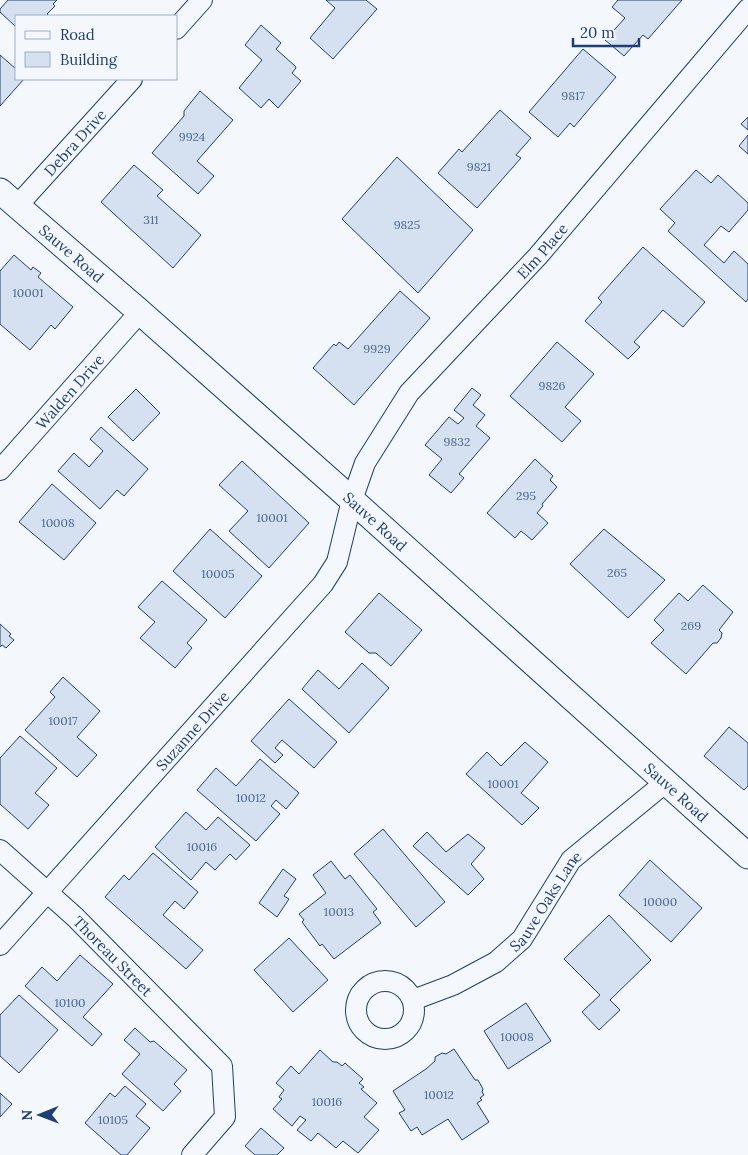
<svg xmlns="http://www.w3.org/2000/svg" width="748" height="1155" font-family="Lora,serif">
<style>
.building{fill:#d5e0f0;stroke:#1d3f73}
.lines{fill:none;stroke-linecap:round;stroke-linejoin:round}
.minor-casing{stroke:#1d3f73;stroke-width:22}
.tertiary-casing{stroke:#1d3f73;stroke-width:27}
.minor{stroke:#f4f7fb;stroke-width:20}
.tertiary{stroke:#f4f7fb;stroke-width:25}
.labels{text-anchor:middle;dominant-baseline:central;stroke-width:4;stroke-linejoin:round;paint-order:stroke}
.number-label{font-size:12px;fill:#4b6792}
.street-label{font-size:15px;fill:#1d3f73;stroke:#f4f7fb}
</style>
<rect width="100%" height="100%" fill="#f4f7fb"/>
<g class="building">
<polygon points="8,0 57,0 53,4 55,6 47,14 49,16 16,16 16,27 0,12 0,9"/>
<polygon points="326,0 366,0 377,9 333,59 310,38 335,8"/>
<polygon points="618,0 682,0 648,39 643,35 624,56 605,40 625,18 612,7"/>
<polygon points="261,25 281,43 276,49 295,66 296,68 292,73 301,81 278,108 269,99 261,108 239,88 262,60 245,45"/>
<polygon points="583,49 616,77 574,127 570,123 558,137 529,112"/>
<polygon points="0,55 16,69 16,79 24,79 0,106"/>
<polygon points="200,91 233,120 197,161 214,176 198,194 152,153 184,116 184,111"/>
<polygon points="500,110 531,138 516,155 521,158 477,208 438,173 459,149 462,152"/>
<polygon points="748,117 748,130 741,124"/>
<polygon points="748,135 748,154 739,146"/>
<polygon points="397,157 473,230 418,293 342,219"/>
<polygon points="134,165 163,190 157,196 201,235 173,268 101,202"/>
<polygon points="696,170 711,183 718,175 748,203 748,210 729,232 721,226 704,245 724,263 734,251 748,264 748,299 746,302 668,231 675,223 660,209"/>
<polygon points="643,247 705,302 683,327 663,310 634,342 640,347 628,359 585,321 602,302 598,298"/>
<polygon points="14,255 31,270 33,267 41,273 38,277 73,307 55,329 51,325 30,350 0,324 0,271"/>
<polygon points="400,291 430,318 354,405 313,368 334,344 336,346 339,342 348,349"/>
<polygon points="557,342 594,374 565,407 581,421 562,442 510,396"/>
<polygon points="472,388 481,395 473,405 485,415 476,426 490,438 459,474 464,478 451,493 429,475 442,459 425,445 449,417 458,424 464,418 454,410"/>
<polygon points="136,389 160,413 133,441 108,417"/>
<polygon points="101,427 148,469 124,496 117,490 100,509 58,471 74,453 89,467 103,451 90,439"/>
<polygon points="535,459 553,476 550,480 557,487 542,504 543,506 537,513 548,523 532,540 521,531 515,538 487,513"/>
<polygon points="242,461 309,523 269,568 229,531 248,511 219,485"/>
<polygon points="52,484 96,523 64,560 19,522"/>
<polygon points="210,529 262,576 225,618 173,571"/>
<polygon points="604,529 665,580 628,618 570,564"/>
<polygon points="162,581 207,620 187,643 192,648 175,668 140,638 155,622 138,607"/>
<polygon points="703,585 733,612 719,630 722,633 721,638 717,643 713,643 686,674 651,643 664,630 654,620 679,593 688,601"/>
<polygon points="379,593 422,630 391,666 376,653 369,653 345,632"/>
<polygon points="0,624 11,634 9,636 14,640 6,648 2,645 0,647"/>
<polygon points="362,663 389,688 349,733 302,689 318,670 339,689"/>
<polygon points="63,677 100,711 77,737 97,755 77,777 25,730 55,697 50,692"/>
<polygon points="289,699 337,742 314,768 282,740 275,748 283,755 275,763 251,741"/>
<polygon points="729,727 748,743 748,786 744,790 704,756"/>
<polygon points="20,736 57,768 35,793 49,805 28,829 0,804 0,758"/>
<polygon points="525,742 548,762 521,793 539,808 522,825 466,774 487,752 501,766"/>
<polygon points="260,759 299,793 286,809 276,800 271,806 280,814 256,841 197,790 216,768 236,786"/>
<polygon points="186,812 206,830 218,817 250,845 236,860 230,854 215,870 206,862 191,880 155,847"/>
<polygon points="383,829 445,902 416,927 354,854"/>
<polygon points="427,832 446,852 468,834 485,848 471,864 484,879 468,895 413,846"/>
<polygon points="153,853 198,892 184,909 175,901 163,915 203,950 186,969 105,897 124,875 129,880"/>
<polygon points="650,860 702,908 671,942 619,895"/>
<polygon points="331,861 345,879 350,875 377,909 373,912 381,923 334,959 322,944 320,946 302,922 304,920 299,914 326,893 313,875"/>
<polygon points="283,869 296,879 284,896 289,899 277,917 259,903"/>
<polygon points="609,915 651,960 610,1000 620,1010 599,1030 582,1012 600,995 564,959"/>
<polygon points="289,938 328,980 293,1012 254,970"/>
<polygon points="80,955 113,984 83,1017 102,1034 92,1046 25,986 42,967 57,981"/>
<polygon points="19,995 58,1030 19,1073 0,1056 0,1015"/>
<polygon points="526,1003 551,1041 508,1069 484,1031"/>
<polygon points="135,1028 150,1042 154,1041 187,1070 174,1084 181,1091 163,1111 122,1074 140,1054 124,1040"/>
<polygon points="454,1049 475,1080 478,1080 483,1089 482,1092 484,1095 480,1098 482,1100 477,1103 489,1122 462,1140 448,1119 422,1135 417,1127 411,1131 399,1113 405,1110 393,1091 426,1069 435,1061 435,1057 442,1053 446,1054"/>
<polygon points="320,1050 333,1062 337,1062 342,1066 345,1063 363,1079 359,1083 364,1087 361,1089 377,1103 364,1117 379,1130 358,1153 343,1141 336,1148 318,1133 311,1141 297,1130 306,1120 300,1116 292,1126 273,1109 282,1099 279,1097 284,1090 276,1083 291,1066 299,1074"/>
<polygon points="125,1086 146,1104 136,1116 150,1128 127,1155 121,1155 85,1123 110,1093 115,1097"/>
<polygon points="0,1093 12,1104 0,1117"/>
<polygon points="261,1128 284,1148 277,1155 255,1155 245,1146"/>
</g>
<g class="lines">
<g class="minor-casing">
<g id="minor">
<polyline points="176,29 202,0"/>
<path id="s1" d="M17,206L132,79"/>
<path id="s2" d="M0,470L140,312"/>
<path id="s3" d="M0,850L75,917L222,1066L225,1117L192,1155"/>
<path id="s4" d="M0,945L323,584L337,562L352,500L365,463L409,393L538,256L748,9"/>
<circle cx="385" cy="1010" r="29"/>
<path id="s5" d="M413,1000L453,985L496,962L522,939L571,860L666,782"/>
</g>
</g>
<g class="tertiary-casing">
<g id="tertiary">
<path id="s6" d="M0,191L140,312L352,500L748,856"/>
</g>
</g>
<use href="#minor" class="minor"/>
<use href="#tertiary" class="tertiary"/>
</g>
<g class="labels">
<g class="number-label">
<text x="573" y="95">9817</text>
<text x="192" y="136">9924</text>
<text x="479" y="166">9821</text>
<text x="151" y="219">311</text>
<text x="407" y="224">9825</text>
<text x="28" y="292">10001</text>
<text x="377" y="348">9929</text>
<text x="552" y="385">9826</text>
<text x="457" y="441">9832</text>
<text x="526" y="495">295</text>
<text x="272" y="517">10001</text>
<text x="58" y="522">10008</text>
<text x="617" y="572">265</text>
<text x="218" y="573">10005</text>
<text x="691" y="625">269</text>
<text x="63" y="720">10017</text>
<text x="503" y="783">10001</text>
<text x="251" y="797">10012</text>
<text x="202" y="846">10016</text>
<text x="660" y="901">10000</text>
<text x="339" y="911">10013</text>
<text x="70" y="1002">10100</text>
<text x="517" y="1036">10008</text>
<text x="439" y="1094">10012</text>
<text x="327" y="1101">10016</text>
<text x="113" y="1119">10105</text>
</g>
<g class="street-label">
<text stroke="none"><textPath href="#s1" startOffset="86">Debra Drive</textPath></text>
<text stroke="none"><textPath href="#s4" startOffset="891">Elm Place</textPath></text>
<text stroke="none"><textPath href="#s6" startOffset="95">Sauve Road</textPath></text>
<text stroke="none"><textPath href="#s2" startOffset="105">Walden Drive</textPath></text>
<text stroke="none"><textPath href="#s6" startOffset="500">Sauve Road</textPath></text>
<text stroke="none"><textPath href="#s4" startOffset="288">Suzanne Drive</textPath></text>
<text stroke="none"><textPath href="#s6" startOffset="905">Sauve Road</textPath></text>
<text stroke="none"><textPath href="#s5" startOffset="171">Sauve Oaks Lane</textPath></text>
<text stroke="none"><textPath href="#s3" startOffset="155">Thoreau Street</textPath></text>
</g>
</g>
<rect x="15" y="15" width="162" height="65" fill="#f4f7fb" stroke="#9eadc5"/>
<rect x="25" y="31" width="25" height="8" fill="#f4f7fb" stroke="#9eadc5"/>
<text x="60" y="40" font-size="15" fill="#1d3f73">Road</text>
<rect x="25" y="52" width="25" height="15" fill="#d5e0f0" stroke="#9eadc5"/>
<text x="60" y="65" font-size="15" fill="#1d3f73">Building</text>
<g transform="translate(40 1115) rotate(269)" stroke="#f4f7fb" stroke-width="4" paint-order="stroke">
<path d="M0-4L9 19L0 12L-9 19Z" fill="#1d3f73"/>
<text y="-8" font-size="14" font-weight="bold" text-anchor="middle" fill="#1d3f73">N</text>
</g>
<path d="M573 38v8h66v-8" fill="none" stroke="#1d3f73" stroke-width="2.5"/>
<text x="580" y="38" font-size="15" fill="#1d3f73" stroke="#f4f7fb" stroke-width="4" paint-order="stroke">20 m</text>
</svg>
